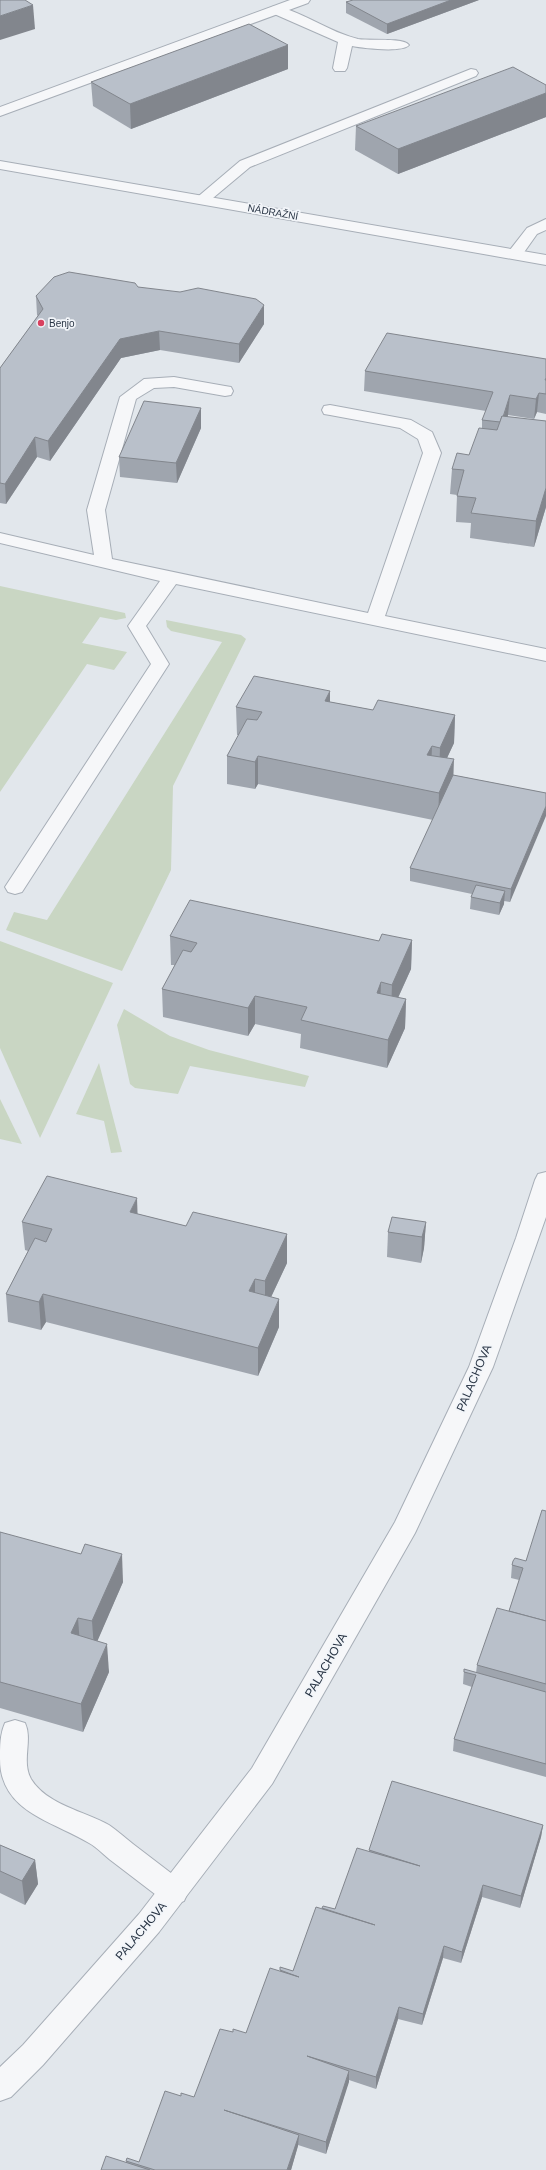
<svg xmlns="http://www.w3.org/2000/svg" width="546" height="2170" font-family="Arial,sans-serif">
<style>
.green{fill:#c9d6c3}
.lines{fill:none;stroke-linecap:round;stroke-linejoin:round}
.service-casing{stroke:#a7aeb7;stroke-width:2}
.minor-casing{stroke:#a7aeb7;stroke-width:2}
.tertiary-casing{stroke:#a7aeb7;stroke-width:2}
.service{fill:#f6f7f9;fill-rule:evenodd}
.minor{fill:#f6f7f9;fill-rule:evenodd}
.tertiary{fill:#f6f7f9;fill-rule:evenodd}
.wall{fill:#9fa5ae}
.shaded-wall{fill:#82868d}
.building{fill:#b9c0ca;stroke:#82868d}
.poi-dot{fill:#d8405f;stroke:#f2f5f9;stroke-width:1.5}
.labels{text-anchor:middle;dominant-baseline:central;stroke-width:3.5;stroke-linejoin:round;paint-order:stroke}
.far-street-label{font-size:10px;fill:#293545;stroke:#f2f5f9}
.far-poi-label{font-size:10px;fill:#293545;stroke:#f2f5f9;text-anchor:start}
.street-label{font-size:12px;fill:#293545;stroke:#f2f5f9}
</style>
<rect width="100%" height="100%" fill="#e2e7ec"/>
<g class="green">
<polygon points="0,586 125,613 126,618 116,620 100,617 82,643 127,652 114,670 87,664 0,792"/>
<polygon points="166,620 241,635 246,639 173,786 171,870 122,971 6,930 14,912 47,920 222,642 171,631 167,627"/>
<polygon points="0,941 113,983 40,1138 0,1048"/>
<polygon points="124,1009 170,1036 209,1050 309,1076 305,1087 190,1066 178,1094 135,1088 130,1084 117,1025"/>
<polygon points="99,1063 122,1152 111,1153 104,1121 76,1114"/>
<polygon points="0,1099 22,1144 0,1139"/>
</g>
<g class="lines">
<g class="service-casing">
<g id="service">
<path d="M277,6C305,13 329,32 358,39C369,41 403,37 409,45C403,53 362,48 352,46L347,68L345,71H335L333,68L338,42L272,13L270,10L272,7Z"/>
<polygon points="174,377 225,386 231,387 233,391 231,395 225,396 174,387 154,388 136,399 105,510 112,559 368,613 423,453 418,439 400,428 330,415 324,414 322,410 324,406 330,405 411,420 432,432 441,453 385,616 546,649 546,661 176,584 146,626 169,664 22,892 15,894 8,892 5,887 151,664 128,626 160,581 0,543 0,533 94,555 87,510 120,397 144,379"/>
<path d="M15,1720L25,1723C33,1740 21,1761 31,1779C47,1805 84,1811 109,1825C118,1831 125,1838 133,1844C150,1857 167,1870 184,1883L188,1892L184,1901L174,1905L164,1901C147,1888 130,1875 113,1862C105,1856 98,1848 89,1843C53,1821 0,1812 0,1759C0,1746 0,1734 5,1723Z"/>
</g>
</g>
<g class="minor-casing">
<g id="minor">
<polygon points="290,0 310,0 308,3 0,116 0,107"/>
<polygon points="471,69 476,70 478,73 476,76 250,167 207,203 197,203 194,200 240,161"/>
<polygon points="546,219 546,230 537,234 520,258 508,258 506,255 527,228"/>
<polygon points="546,1172 546,1217 493,1367 415,1533 272,1784 159,1932 43,2065 11,2097 0,2101 0,2067 23,2045 139,1914 252,1768 395,1522 469,1367 516,1238 535,1180 538,1174"/>
</g>
</g>
<g class="tertiary-casing">
<polygon id="tertiary" points="0,161 546,255 546,265 0,169"/>
</g>
<use href="#service" class="service"/>
<use href="#minor" class="minor"/>
<use href="#tertiary" class="tertiary"/>
</g>
<g class="wall">
<polygon points="353,0 479,0 387,34 346,13 346,2"/>
<polygon points="288,45 288,69 131,129 93,106 91,82"/>
<polygon points="546,85 546,117 398,174 355,150 356,126"/>
<polygon points="138,287 264,324 239,363 160,350 121,358 50,461 37,457 6,504 0,503 0,368 38,316 37,315 36,296"/>
<polygon points="546,359 546,414 537,412 534,419 508,415 508,417 546,421 546,507 534,547 470,538 471,523 456,522 457,495 450,494 452,469 469,455 482,428 482,420 486,411 364,391 365,371"/>
<polygon points="201,408 201,428 177,483 120,477 119,457"/>
<polygon points="330,691 330,702 373,710 455,715 454,743 447,758 453,775 546,793 510,902 504,901 504,904 499,915 470,909 471,897 472,894 410,881 410,868 433,820 258,784 255,789 227,784 227,756 239,735 237,735 236,707"/>
<polygon points="170,936 379,941 412,940 411,969 398,998 406,999 405,1028 387,1068 300,1048 301,1034 255,1024 248,1036 163,1017 162,989 175,965 171,965"/>
<polygon points="138,1214 186,1226 287,1234 287,1263 271,1297 279,1327 258,1376 46,1322 41,1330 8,1322 6,1294 28,1251 25,1250 22,1222"/>
<polygon points="426,1222 424,1248 421,1263 387,1257 388,1232"/>
<polygon points="546,1511 546,1777 453,1751 454,1739 472,1687 463,1684 464,1669 476,1673 477,1665 509,1611 519,1580 511,1578 512,1565 526,1561"/>
<polygon points="0,1532 123,1582 97,1641 109,1672 83,1732 0,1708"/>
<polygon points="543,1825 541,1837 520,1908 482,1897 461,1963 443,1958 422,2025 398,2019 376,2089 349,2080 326,2154 298,2145 291,2170 101,2170 126,2162 126,2161 139,2162 181,2096 194,2097 233,2032 246,2033 280,1971 280,1967 293,1971 322,1909 322,1908 335,1909 369,1851 369,1850"/>
<polygon points="0,1845 35,1860 38,1884 25,1905 0,1893"/>
</g>
<g class="shaded-wall">
<polygon points="451,0 479,0 387,34 387,24"/>
<polygon points="33,5 35,29 0,40 0,16"/>
<polygon points="288,45 288,69 131,129 130,104"/>
<polygon points="546,93 546,117 398,174 398,149"/>
<polygon points="264,305 264,324 239,363 239,344"/>
<polygon points="159,331 160,350 121,358 50,461 48,441 120,339"/>
<polygon points="539,393 537,412 534,419 536,399"/>
<polygon points="510,395 508,415 500,442 502,422"/>
<polygon points="201,408 201,428 177,483 176,463"/>
<polygon points="35,437 37,457 6,504 5,484"/>
<polygon points="546,488 546,507 534,547 536,521"/>
<polygon points="330,691 330,718 325,701"/>
<polygon points="455,715 454,743 439,775 440,748"/>
<polygon points="432,746 431,774 427,755"/>
<polygon points="258,756 258,784 255,789 255,762"/>
<polygon points="454,759 453,787 438,821 439,793"/>
<polygon points="546,806 546,816 510,902 511,889"/>
<polygon points="505,891 504,904 499,915 500,903"/>
<polygon points="412,940 411,969 391,1013 392,985"/>
<polygon points="381,982 380,1011 377,993"/>
<polygon points="255,996 255,1024 248,1036 248,1008"/>
<polygon points="406,999 405,1028 387,1068 388,1040"/>
<polygon points="137,1198 138,1226 130,1212"/>
<polygon points="426,1222 424,1248 421,1263 422,1237"/>
<polygon points="287,1234 287,1263 265,1310 265,1281"/>
<polygon points="255,1279 255,1307 249,1291"/>
<polygon points="43,1294 46,1322 41,1330 39,1302"/>
<polygon points="279,1299 279,1327 258,1376 258,1348"/>
<polygon points="122,1554 123,1582 94,1649 92,1621"/>
<polygon points="78,1618 80,1645 71,1633"/>
<polygon points="107,1644 109,1672 83,1732 81,1704"/>
<polygon points="543,1825 541,1837 520,1908 521,1896"/>
<polygon points="35,1860 38,1884 25,1905 22,1881"/>
<polygon points="483,1885 482,1897 461,1963 462,1952"/>
<polygon points="444,1946 443,1958 422,2025 423,2014"/>
<polygon points="399,2007 398,2019 376,2089 376,2077"/>
<polygon points="349,2071 349,2082 326,2154 326,2142"/>
<polygon points="299,2135 298,2146 291,2170 287,2170"/>
</g>
<g class="building">
<polygon points="0,0 25,0 33,5 0,16"/>
<polygon points="353,0 451,0 387,24 346,2"/>
<polygon points="249,24 288,45 130,104 91,82"/>
<polygon points="513,67 546,85 546,93 398,149 356,126"/>
<polygon points="69,272 135,283 138,287 180,292 198,288 256,299 264,305 239,344 159,331 120,339 48,441 35,437 5,484 0,483 0,368 43,309 36,296 54,277"/>
<polygon points="387,333 546,359 546,378 545,380 546,380 546,394 539,393 536,399 510,395 503,417 502,416 500,422 482,420 493,392 365,371"/>
<polygon points="144,401 201,408 176,463 119,457"/>
<polygon points="502,416 546,421 546,488 536,521 471,513 476,498 457,496 464,470 452,469 457,453 469,455 479,428 497,430"/>
<polygon points="254,676 330,691 325,701 373,710 378,700 455,715 440,748 432,746 427,755 454,759 439,793 258,756 255,762 227,756 247,719 257,720 262,712 236,707"/>
<polygon points="453,775 546,793 546,806 511,889 410,868"/>
<polygon points="476,885 505,891 500,903 471,897"/>
<polygon points="190,900 379,941 382,934 412,940 392,985 381,982 377,993 406,999 388,1040 301,1020 307,1007 255,996 248,1008 162,989 183,950 191,952 197,943 170,936"/>
<polygon points="47,1176 137,1198 130,1212 186,1226 193,1212 287,1234 265,1281 255,1279 249,1291 279,1299 258,1348 43,1294 39,1302 6,1294 35,1238 46,1242 52,1229 22,1222"/>
<polygon points="392,1217 426,1222 422,1237 388,1232"/>
<polygon points="542,1510 546,1511 546,1621 509,1611 523,1568 512,1565 513,1561 515,1558 526,1561"/>
<polygon points="0,1532 81,1554 85,1544 122,1554 92,1621 78,1618 71,1633 107,1644 81,1704 0,1682"/>
<polygon points="497,1608 546,1621 546,1684 477,1665"/>
<polygon points="464,1669 546,1692 546,1764 454,1739 476,1675 464,1672"/>
<polygon points="392,1781 543,1825 521,1896 483,1885 462,1952 444,1946 423,2014 399,2007 376,2077 307,2056 349,2071 326,2142 224,2110 299,2135 287,2170 155,2170 126,2161 127,2158 139,2162 165,2091 181,2096 181,2093 194,2097 220,2029 233,2032 233,2029 246,2033 270,1968 299,1977 280,1970 280,1967 293,1971 316,1907 375,1925 322,1908 323,1906 335,1909 357,1848 420,1866 369,1850"/>
<polygon points="0,1845 35,1860 22,1881 0,1871"/>
<polygon points="106,2156 150,2170 101,2170"/>
</g>
<circle class="poi-dot" cx="41" cy="323" r="4"/>
<g class="labels">
<g class="far-street-label">
<text transform="translate(273 212) rotate(10)">NÁDRAŽNÍ</text>
</g>
<g class="far-poi-label">
<text x="49" y="323">Benjo</text>
</g>
<g class="street-label">
<text transform="translate(474 1378) rotate(-67)">PALACHOVA</text>
<text transform="translate(326 1665) rotate(-60)">PALACHOVA</text>
<text transform="translate(141 1931) rotate(-50)">PALACHOVA</text>
</g>
</g>
</svg>
